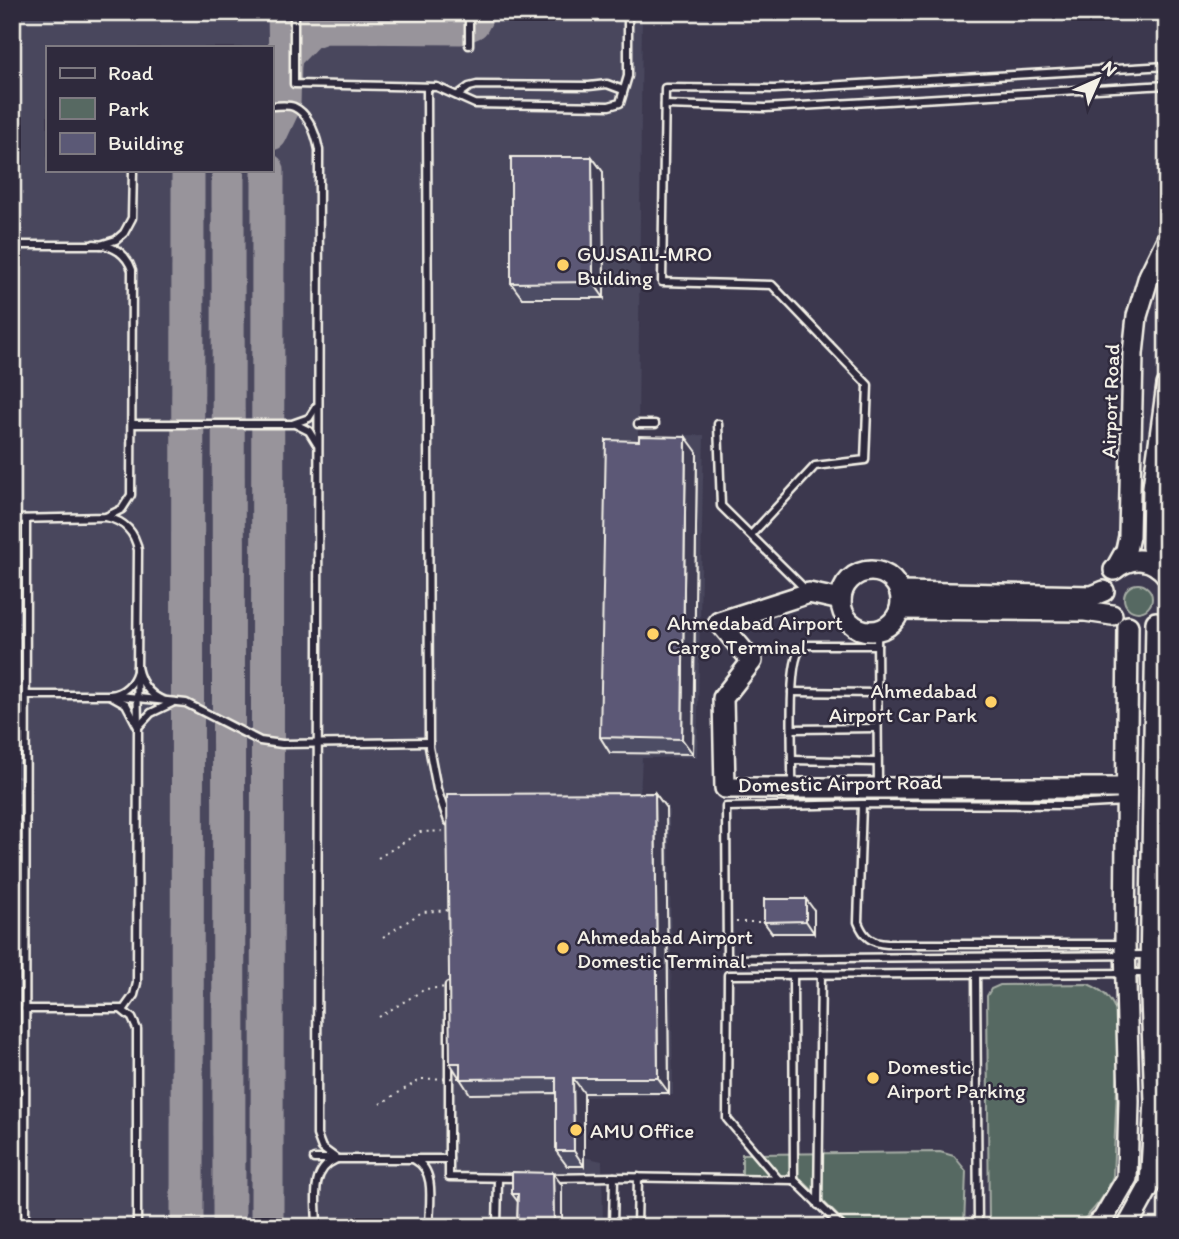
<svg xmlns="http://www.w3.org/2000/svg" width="1179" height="1239" font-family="Itim,sans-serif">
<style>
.built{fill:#48465d;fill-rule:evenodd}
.industrial{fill:url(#industrial-grid)}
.green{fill:#576962;stroke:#a6ada5;stroke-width:2}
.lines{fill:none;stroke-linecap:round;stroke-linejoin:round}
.taxiway{stroke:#98949b;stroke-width:33}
.lane-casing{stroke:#f4f1e8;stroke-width:11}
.secondary-casing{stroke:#f4f1e8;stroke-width:24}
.path{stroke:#f4f1e8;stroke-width:2;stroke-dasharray:2 5;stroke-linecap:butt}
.lane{stroke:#2f2a3d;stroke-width:6}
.secondary{stroke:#2f2a3d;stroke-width:19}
.path-bridge{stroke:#f4f1e8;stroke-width:2;stroke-dasharray:2 5;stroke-linecap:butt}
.wall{fill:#4e4d65;stroke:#f4f1e8;stroke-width:2}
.shaded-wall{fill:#403e53;stroke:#f4f1e8;stroke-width:2}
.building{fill:#5b5976;stroke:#f4f1e8;stroke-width:2}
.poi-dot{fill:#ffd166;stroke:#2f2a3d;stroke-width:2.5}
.labels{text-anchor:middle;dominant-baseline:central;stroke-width:5;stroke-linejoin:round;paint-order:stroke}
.poi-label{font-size:21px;fill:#f4f1e8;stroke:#2f2a3d;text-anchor:start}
.street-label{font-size:21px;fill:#f4f1e8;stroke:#2f2a3d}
</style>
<defs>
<pattern id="industrial-grid" width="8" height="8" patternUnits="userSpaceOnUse" patternTransform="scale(1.75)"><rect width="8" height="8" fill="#48465d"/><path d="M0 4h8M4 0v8" fill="none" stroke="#636174"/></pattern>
</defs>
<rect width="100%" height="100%" fill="#3c384e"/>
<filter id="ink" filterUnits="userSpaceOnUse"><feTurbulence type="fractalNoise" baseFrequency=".0143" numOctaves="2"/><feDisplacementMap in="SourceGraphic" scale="14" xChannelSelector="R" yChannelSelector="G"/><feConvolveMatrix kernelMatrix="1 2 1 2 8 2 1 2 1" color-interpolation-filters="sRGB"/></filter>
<g filter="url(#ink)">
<path class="built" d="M12,12H642L638,436L704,435L697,757L642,758L640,798L632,805L669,806L673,1095L579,1097V1156L602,1161L603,1227H12ZM47,47H271V170H47Z"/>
<rect class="industrial" x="12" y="519" width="14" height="303"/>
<g class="green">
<circle cx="1138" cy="598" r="14"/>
<path d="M1088,984C1107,992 1114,1002 1120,1022L1113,1176C1106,1197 1092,1213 1075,1227H989L987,996L991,989L1000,985Z"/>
<polygon points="940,1152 954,1156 966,1171 964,1227 849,1227 798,1176 742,1177 742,1154"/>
</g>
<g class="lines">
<g class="taxiway">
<polyline points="284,12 285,64"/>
<polyline points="271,134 284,106 285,64 287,55 308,33 325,27 461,28 473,23 479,12"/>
<polyline points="228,170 229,1227"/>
<polyline points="187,1227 188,170"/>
<polyline points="267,1227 268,170"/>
</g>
<g class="lane-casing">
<g id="lane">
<polyline points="294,12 294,84 437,87 475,104 609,106 620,103 628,76 628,12"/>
<polyline points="469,45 469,12"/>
<polyline points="427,87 429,747 437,789 448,821"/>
<polyline points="458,95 469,87 477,85 589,86 607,84 623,90"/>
<polyline points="665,105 765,108 1167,85"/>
<path d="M271,106C278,106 288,104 294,107C309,114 316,135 319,150L317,1135L322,1148L337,1159"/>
<polyline points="12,245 100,245 116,240 124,233 132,218 133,170"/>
<polyline points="132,424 292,424 309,418 316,407"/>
<polyline points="295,424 309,431 317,444"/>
<polyline points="638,424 655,424"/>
<polyline points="718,424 721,506 807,591"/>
<path d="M106,517C124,521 135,532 138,550L137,671C133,685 124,693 110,695L186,703L260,741L282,744L429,742"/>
<path d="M12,519L106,517L122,509L131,495L132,270C126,252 112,245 94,244"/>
<polyline points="751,535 815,466 865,460 868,385 772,285 662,282 665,88 774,89 1167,66"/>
<polyline points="877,630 878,786"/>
<path d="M137,667C141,686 153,699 172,703L151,713L138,727Z"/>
<polyline points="792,692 877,693"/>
<polyline points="792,729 877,728"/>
<polyline points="793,760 877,762"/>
<path d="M792,786C793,762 787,665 800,650C800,650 808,645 809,645H877"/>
<polyline points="1125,802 1071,805 862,804 726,807 727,959 1149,955"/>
<path d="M862,804L858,922C864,937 871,943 887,944H1123"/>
<polyline points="976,974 978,1227"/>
<polyline points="793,975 794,1180"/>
<polyline points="449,986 449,1177 520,1178"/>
<polyline points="25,1009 124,1009 134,995 137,983 138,727 126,704 110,695 26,695"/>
<polyline points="122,1010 132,1018 137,1029 137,1227"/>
<polyline points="314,1159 449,1159"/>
<path d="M415,1160C437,1171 429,1205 429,1227"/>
<polyline points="548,1178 614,1177"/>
<polyline points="778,1179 727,1119 728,975 1146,973"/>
<polyline points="818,1205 821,974"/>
<polyline points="25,1227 26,519"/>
<path d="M317,1227C317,1203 309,1171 335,1160"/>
<polyline points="497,1227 498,1179"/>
<polyline points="613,1227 614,1177 794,1180 842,1227"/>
<polyline points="637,1227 638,1177"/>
</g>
</g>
<g class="secondary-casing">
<g id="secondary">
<polyline points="1157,566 1152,547 1153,487 1167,385"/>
<polyline points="1116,568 1126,550 1129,536 1133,354 1137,316 1149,276 1167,239"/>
<path d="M1114,570C1132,555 1153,557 1167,576"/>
<circle cx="871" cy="601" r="30"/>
<polyline points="900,592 1092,596 1104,591"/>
<polyline points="841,600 809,593 719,622 752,661 723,698 725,788 1125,788"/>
<polyline points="900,609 1085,611 1112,615"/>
<polyline points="1094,1227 1103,1219 1127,1178 1129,1101 1125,944 1128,626"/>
<polyline points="1127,1227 1150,1185 1155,1101 1150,973 1156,622"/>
</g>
</g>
<polyline class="path" points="736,922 766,922"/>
<use href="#lane" class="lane"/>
<use href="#secondary" class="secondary"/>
<g class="path-bridge">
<polyline points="378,858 420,832 450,831"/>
<polyline points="383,937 422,912 450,910"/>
<polyline points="379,1017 425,989 448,987"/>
<polyline points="380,1104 421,1079 459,1078"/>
</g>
</g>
<g class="wall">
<polygon points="592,157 603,172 604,298 522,298 511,283"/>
<polygon points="697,452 693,754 610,753 600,737"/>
<polygon points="655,793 666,808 669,1093 584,1093 584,1166 567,1166 556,1151 556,1093 470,1094 450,1063"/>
<polygon points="814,910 814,933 772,933 764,922"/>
<polygon points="562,1185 562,1227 517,1227 518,1202 512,1194"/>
</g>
<g class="shaded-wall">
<polygon points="592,157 603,172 604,298 593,282"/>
<polygon points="686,437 697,452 693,754 682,739"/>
<polygon points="655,793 666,808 669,1093 658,1078"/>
<polygon points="806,899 814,910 814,933 806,921"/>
<polygon points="573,1078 584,1093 584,1166 574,1151"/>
<polygon points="553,1173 562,1185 562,1227 554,1227"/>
</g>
<g class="building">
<polygon points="511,157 592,157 593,282 511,283"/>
<polygon points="639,436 686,437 682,739 600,737 606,440 639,441"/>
<polygon points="655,793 658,1078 573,1078 574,1151 556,1151 556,1078 460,1079 460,1063 450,1063 447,794"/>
<polygon points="764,899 806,899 806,921 764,922"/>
<polygon points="512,1172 553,1173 554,1227 517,1227 518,1194 512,1194"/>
</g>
</g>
<g class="poi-dot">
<circle cx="563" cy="265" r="7"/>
<circle cx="653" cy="634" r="7"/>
<circle cx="991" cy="702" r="7"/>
<circle cx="563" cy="948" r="7"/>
<circle cx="873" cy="1078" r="7"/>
<circle cx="576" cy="1130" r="7"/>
</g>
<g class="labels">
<g class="poi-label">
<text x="577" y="253">GUJSAIL-MRO<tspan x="577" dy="24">Building</tspan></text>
<text x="667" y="622">Ahmedabad Airport<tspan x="667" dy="24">Cargo Terminal</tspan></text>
<text x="977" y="690" text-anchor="end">Ahmedabad<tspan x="977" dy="24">Airport Car Park</tspan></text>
<text x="577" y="936">Ahmedabad Airport<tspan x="577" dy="24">Domestic Terminal</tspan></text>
<text x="887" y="1066">Domestic<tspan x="887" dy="24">Airport Parking</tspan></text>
<text x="590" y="1130">AMU Office</text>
</g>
<g class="street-label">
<text transform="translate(1110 401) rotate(-88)">Airport Road</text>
<text transform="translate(840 783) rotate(-1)">Domestic Airport Road</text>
</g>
</g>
<rect width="1179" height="1239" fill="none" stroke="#2f2a3d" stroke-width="42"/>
<rect x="21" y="21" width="1137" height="1197" fill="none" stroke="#f4f1e8" stroke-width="2.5" filter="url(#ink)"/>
<rect x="46" y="46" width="228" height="126" fill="#2f2a3d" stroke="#7e7a81" stroke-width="2"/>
<rect x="60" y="68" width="35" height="10" fill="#2f2a3d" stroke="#7e7a81" stroke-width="2"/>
<text x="108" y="80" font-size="21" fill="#f4f1e8">Road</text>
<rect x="60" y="98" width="35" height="21" fill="#576962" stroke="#7e7a81" stroke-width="2"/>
<text x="108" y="116" font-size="21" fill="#f4f1e8">Park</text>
<rect x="60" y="133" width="35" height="21" fill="#5b5976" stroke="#7e7a81" stroke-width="2"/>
<text x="108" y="150" font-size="21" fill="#f4f1e8">Building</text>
<g transform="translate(1098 80) rotate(45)" stroke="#2f2a3d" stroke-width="5" paint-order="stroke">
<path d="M0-5L12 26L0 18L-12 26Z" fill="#f4f1e8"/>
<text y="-10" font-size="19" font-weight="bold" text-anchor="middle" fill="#f4f1e8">N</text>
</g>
</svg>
